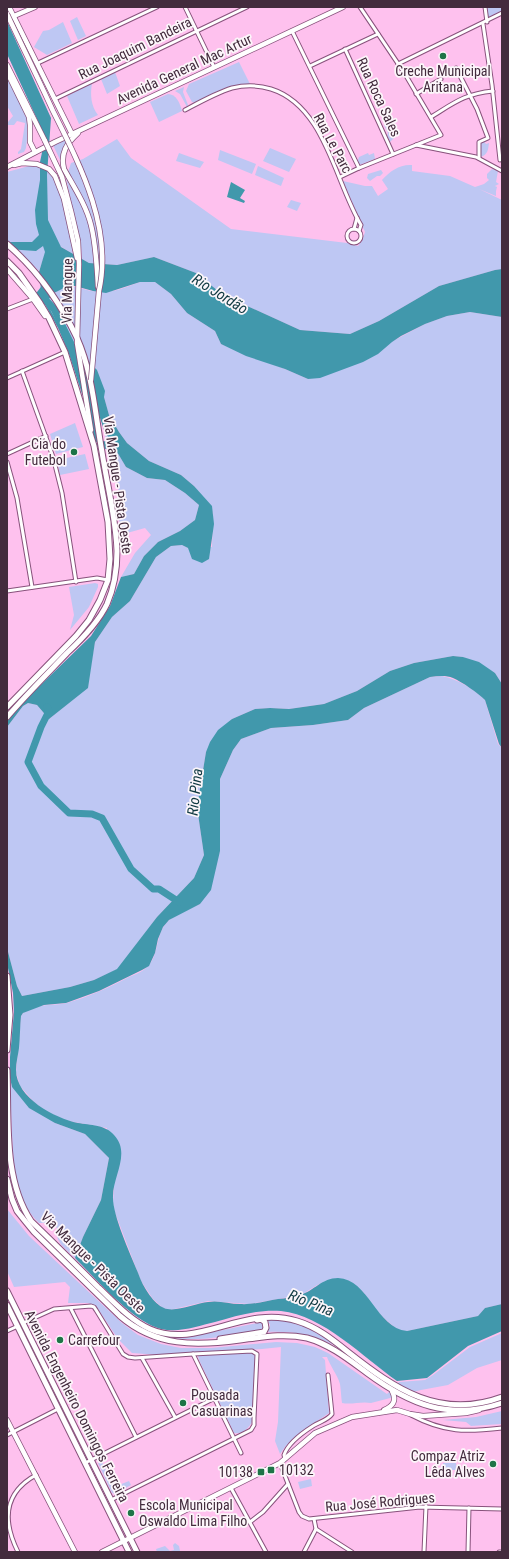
<svg xmlns="http://www.w3.org/2000/svg" width="509" height="1559" font-family="'Roboto Condensed',sans-serif">
<style>
.green{fill:#bec7f3}
.water{fill:#4198ac}
.lines{fill:none;stroke-linecap:round;stroke-linejoin:round}
.river{stroke:#4198ac;stroke-width:7}
.street-casing{stroke:#88527c;stroke-width:5}
.secondary-casing{stroke:#88527c;stroke-width:6}
.primary-casing{stroke:#88527c;stroke-width:7}
.street{stroke:#fff;stroke-width:3}
.secondary{stroke:#fff;stroke-width:4.5}
.primary{stroke:#fff;stroke-width:5}
.secondary-bridge-casing{stroke:#88527c;stroke-width:6;stroke-linecap:butt}
.secondary-bridge{stroke:#fff;stroke-width:4.5}
.poi-dot{fill:#1d7447;stroke:#fcf6fa;stroke-width:1.5}
.labels{text-anchor:middle;dominant-baseline:central;stroke-width:3.5;stroke-linejoin:round;paint-order:stroke}
.street-label{font-size:14px;fill:#432b3d;stroke:#fcf6fa}
.poi-label{font-size:14px;fill:#432b3d;stroke:#fcf6fa;text-anchor:start}
.water-label{font-size:15px;font-style:italic;fill:#113a43;stroke:#fcf6fa}
</style>
<rect width="100%" height="100%" fill="#fec1ee"/>
<g class="green">
<polygon points="486,7 501,7 502,12 487,20"/>
<polygon points="77,17 86,36 78,40 70,21"/>
<polygon points="63,22 72,43 47,55 34,47 43,31 49,30"/>
<polygon points="239,62 250,84 230,87 195,103 192,102 186,91 189,84"/>
<polygon points="115,72 120,86 107,94 101,79"/>
<polygon points="7,75 29,121 26,148 24,152 18,154 18,152 21,149 25,123 17,121 14,125 8,125 8,122 13,116 7,106"/>
<path d="M92,83C90,95 91,106 98,115L79,124L67,96Z"/>
<polygon points="184,87 183,92 188,105 187,107 180,94 175,91"/>
<path d="M168,94C176,94 180,103 182,111L159,122L150,102Z"/>
<polygon points="388,122 396,134 395,137 390,142 387,136 388,133 384,125"/>
<polygon points="65,139 67,142 61,155 61,162 53,145"/>
<path d="M117,139L131,158L231,229L347,243L358,246L362,241L365,232L343,181L365,186H372L378,196L388,189L382,180C390,171 400,164 412,165V171L450,176L475,187L484,184L489,180L487,178V174L492,169L498,171L496,182L499,184L495,186L497,187L496,191V196L479,189L502,200V269L495,270L439,286L379,321L350,334L300,330L223,295L196,273L154,257L117,265L89,263L82,259L81,245L66,178L71,163L83,159Z"/>
<path d="M483,140L486,144L489,143C488,150 488,154 481,157L480,156L481,153L479,151L480,142Z"/>
<polygon points="270,148 296,159 289,172 263,161"/>
<polygon points="220,150 256,164 252,174 218,160"/>
<polygon points="179,153 204,162 200,168 176,161"/>
<polygon points="368,153 369,155 374,153 375,159 359,165 357,163 359,157"/>
<polygon points="29,166 40,167 48,171 54,177 66,207 73,254 50,240 39,271 7,240 7,172"/>
<polygon points="258,166 284,178 281,186 255,175"/>
<polygon points="381,170 383,173 380,176 377,176 370,181 367,178 368,174"/>
<polygon points="291,200 301,203 297,211 287,207"/>
<path d="M140,282H155L171,294L187,313L215,331L221,344L285,369L308,379L391,342L425,324L447,316L470,312L502,317V684L495,673L463,657L453,656L414,663L390,671L357,691L324,704L289,709L270,708L255,709L232,719L206,752L197,807L204,855L194,878L157,917L118,969L94,980L70,987L22,996L17,986L7,948V727L23,706L28,703L37,705L49,719L87,688L95,642L112,617L130,601L156,557L171,546L182,545L188,548L212,547L213,513L194,486L181,475L149,461L127,443L119,432L109,415L104,397L82,356L69,342L61,331L49,307V299C63,282 73,286 91,291C97,292 107,291 113,291C122,289 131,285 140,282Z"/>
<polygon points="75,423 83,447 56,454 50,434"/>
<path d="M104,430L126,467L147,478L165,480L185,493L199,505L195,520L180,531L158,542L144,556L134,574L121,577L135,553L151,535L145,528L127,533C125,530 121,526 120,523C114,506 124,488 113,473Z"/>
<polygon points="85,454 89,469 60,475 57,460"/>
<polygon points="95,583 98,584 98,587 89,607 70,630 74,615 69,587"/>
<path d="M442,676C457,679 474,689 485,700L498,744L502,748V1304L485,1308L478,1316L407,1331H399L385,1319L374,1308L364,1293L352,1283L345,1280L319,1284L301,1295L249,1304L208,1301L170,1310L163,1308L153,1299L141,1281L114,1210L113,1203L114,1186L107,1128L68,1121L47,1112L34,1102L20,1086L16,1072L21,1016C29,1003 54,1006 67,1003C88,997 108,988 127,978C133,975 143,972 148,966C158,956 156,938 164,926C171,915 188,910 200,904L220,851V779L233,750L241,739L271,728L313,725L348,720L364,708L430,677Z"/>
<path d="M10,1078L12,1087L55,1123L85,1134L109,1158L101,1200L83,1237L75,1258C66,1249 54,1242 57,1228L52,1223H39C14,1199 14,1166 12,1134C11,1115 11,1097 10,1078Z"/>
<path d="M7,1209L29,1236L122,1323L138,1335L161,1344L181,1348H211L276,1342L297,1343L315,1347L328,1353L387,1394L399,1382L425,1380L433,1375L470,1347L502,1333V1360L477,1368L448,1385L421,1390L371,1403C361,1401 352,1405 342,1403C341,1397 341,1390 340,1384C337,1374 330,1366 327,1357H322L325,1360L329,1413C312,1425 292,1435 280,1454L275,1441L278,1422L281,1347L262,1349L159,1355L132,1353L118,1339L96,1306L88,1303H68L70,1287L65,1282L14,1287L7,1271Z"/>
<path d="M267,1319C294,1319 317,1331 338,1347C315,1335 294,1331 268,1332L270,1325Z"/>
<path d="M262,1322L263,1328L260,1330C224,1336 186,1346 151,1332L167,1337L184,1338Z"/>
<path d="M201,1353H252L256,1355L252,1422C249,1428 241,1435 234,1433L199,1360L198,1356Z"/>
<polygon points="502,1411 502,1424 471,1426 466,1422 443,1420 476,1417"/>
<polygon points="102,1462 114,1487 129,1481 131,1485 115,1494 112,1493 98,1463"/>
<polygon points="443,1463 456,1463 457,1470 443,1470"/>
<polygon points="311,1479 312,1486 300,1489 298,1482"/>
<polygon points="175,1543 179,1546 180,1551 157,1552 156,1549 165,1546 170,1551 174,1550 173,1545"/>
</g>
<g class="water">
<polygon points="7,21 51,118 47,175 48,220 61,247 89,263 117,265 154,257 196,273 223,295 300,330 350,334 379,321 439,286 495,270 502,269 502,317 470,312 447,316 425,324 401,336 392,342 378,354 363,362 320,378 308,379 285,369 246,356 221,344 215,331 187,313 171,294 155,282 140,282 106,293 93,291 75,286 64,288 54,293 49,299 49,307 52,313 69,342 97,370 105,391 104,397 109,415 119,432 127,443 149,461 181,475 194,486 212,506 214,524 209,559 202,563 192,559 188,548 182,545 171,546 156,557 130,601 112,617 95,642 88,688 49,719 37,705 28,703 23,706 7,727 7,720 21,704 91,636 110,606 121,577 134,574 144,556 158,542 180,531 195,520 199,505 185,493 165,480 147,478 126,467 104,430 95,403 96,412 82,394 69,354 58,328 42,299 39,272 45,252 43,246 36,251 7,249 7,242 32,242 39,235 36,224 35,210 40,180 40,162 44,143 43,132 7,54"/>
<polygon points="231,182 245,190 240,198 245,201 244,203 227,197"/>
<path d="M453,656L463,657L479,662L495,673L502,684V748L499,744L485,700C478,693 462,682 453,678C446,675 438,676 430,677L364,708L348,720L313,725L271,728L241,739L233,750L220,779V851L211,890L200,904L169,920L163,927L158,939L155,953L149,966L142,970L99,991L66,1003L44,1005L23,1013L21,1016C20,1026 20,1037 19,1048C18,1055 16,1063 16,1070C16,1098 55,1118 78,1123C90,1125 106,1125 114,1135C131,1153 113,1176 113,1196C112,1216 133,1259 140,1278C144,1288 154,1304 164,1308C175,1313 196,1303 208,1302C219,1300 229,1304 240,1304C252,1305 266,1301 278,1299C285,1298 294,1298 300,1295C314,1291 322,1278 338,1278C369,1279 376,1328 407,1331L478,1316L485,1308L502,1304V1331L468,1346L427,1378L397,1381C364,1358 323,1315 281,1311C259,1309 236,1316 215,1322C198,1326 180,1333 161,1329C133,1322 96,1279 75,1258L83,1237L101,1200L109,1158L85,1134L55,1123L29,1108L12,1087L10,1078V1057L14,1012L13,993L7,963V948L17,986L22,996L70,987L94,980L117,969L157,917L194,878L204,855L197,807L206,752L210,742L218,730L232,719L255,709L270,708L289,709L324,704L357,691L390,671L414,663Z"/>
</g>
<g class="lines">
<g class="river">
<polyline points="47,285 40,294 54,309 76,354"/>
<polyline points="88,394 98,439"/>
<polyline points="100,444 123,449"/>
<polyline points="47,707 49,711 41,727 28,762 41,786 69,813 92,814 102,818 131,869 153,889 159,889 179,902"/>
</g>
<g class="street-casing">
<g id="street">
<polyline points="185,7 214,67"/>
<polyline points="485,7 487,22"/>
<polyline points="483,24 492,85 500,160"/>
<polyline points="292,31 359,168"/>
<polyline points="345,49 393,154"/>
<polyline points="38,63 157,7"/>
<polyline points="398,64 502,13"/>
<polyline points="310,66 378,34"/>
<polyline points="456,68 477,109 488,138 479,142 479,158"/>
<polyline points="416,94 441,79"/>
<polyline points="55,99 247,7"/>
<path d="M185,110C200,102 216,93 232,88C245,85 258,85 271,89C325,106 335,182 361,225L359,231"/>
<path d="M431,117C454,103 464,94 493,91"/>
<polyline points="416,145 476,157 502,171"/>
<polyline points="340,177 359,168 441,135 405,74 360,7"/>
<circle cx="354" cy="236" r="7"/>
<polyline points="354,229 357,218"/>
<polyline points="7,309 33,299"/>
<polyline points="22,371 53,457 62,493 76,582"/>
<polyline points="7,378 65,352"/>
<polyline points="7,454 46,436"/>
<polyline points="7,462 17,498 32,587"/>
<polyline points="7,591 97,578 108,580"/>
<polyline points="71,1309 136,1437"/>
<polyline points="23,1323 54,1309 91,1306 94,1307 96,1310 123,1354 128,1357 135,1358 193,1354 252,1351 257,1354 254,1418 254,1425 251,1430 111,1500"/>
<polyline points="7,1331 18,1326"/>
<polyline points="193,1354 241,1453"/>
<polyline points="142,1358 175,1417"/>
<path d="M411,1415C445,1433 466,1432 502,1428"/>
<polyline points="7,1435 58,1409"/>
<path d="M285,1459L284,1455C288,1443 302,1433 313,1426C319,1422 328,1420 332,1414L328,1375"/>
<polyline points="85,1463 215,1398"/>
<polyline points="280,1463 299,1512 302,1516 309,1519 420,1507 502,1509"/>
<polyline points="231,1488 266,1552"/>
<polyline points="250,1522 263,1512 288,1484"/>
<polyline points="316,1529 352,1552"/>
<path d="M18,1552C3,1522 3,1493 36,1475"/>
<polyline points="304,1552 316,1529 314,1519"/>
<polyline points="424,1552 426,1506"/>
<polyline points="468,1552 469,1508"/>
<polyline points="499,1552 502,1552"/>
</g>
</g>
<g class="secondary-casing">
<g id="secondary">
<polyline points="9,7 72,134"/>
<polyline points="7,19 35,7"/>
<polyline points="7,65 45,141"/>
<polyline points="7,72 29,117 30,125 30,142 35,152"/>
<path d="M78,133C67,143 60,153 64,169C74,187 86,205 91,225C96,245 97,267 98,287"/>
<polyline points="14,165 22,163 37,164 49,169 55,176 64,199 77,258"/>
<polyline points="7,167 55,142 343,7"/>
<polyline points="62,177 71,211 78,241 79,264 77,343 91,430"/>
<polyline points="7,269 33,299 45,316"/>
<path d="M384,1410C393,1406 397,1401 392,1391"/>
<polyline points="7,1420 75,1552"/>
<polyline points="102,1552 280,1463 315,1433 352,1417 397,1410 410,1414 423,1416 466,1413 479,1410"/>
</g>
</g>
<g class="primary-casing">
<g id="primary">
<path d="M7,244C37,270 60,302 77,338C93,374 95,414 102,452C107,485 116,518 117,551C117,569 114,588 107,604C98,623 82,639 67,653C47,674 26,695 7,717"/>
<polyline points="7,261 19,273 40,303 49,318 65,352 94,446 108,522 110,559 108,580 100,600 89,620 76,636 7,707"/>
<polyline points="7,976 10,1015 7,1050"/>
<path d="M7,1070C9,1120 3,1179 31,1221C54,1243 76,1265 98,1287C114,1302 130,1320 150,1329C198,1350 244,1304 297,1321C317,1327 332,1339 348,1352C395,1389 440,1420 502,1397"/>
<path d="M7,1179L12,1199L17,1211L25,1221L34,1232L120,1316C156,1347 196,1346 240,1340C263,1337 284,1333 307,1338C329,1344 348,1359 367,1373C409,1404 449,1421 502,1403"/>
<polyline points="7,1291 137,1552"/>
<polyline points="7,1305 129,1552"/>
<polyline points="220,1339 264,1332 266,1328 265,1322 261,1319 257,1320"/>
</g>
</g>
<use href="#street" class="street"/>
<use href="#secondary" class="secondary"/>
<use href="#primary" class="primary"/>
<g class="secondary-bridge-casing">
<g id="secondary-bridge">
<path d="M7,14C22,46 38,78 53,111C80,165 113,228 99,291L91,380"/>
<polyline points="45,141 62,177"/>
</g>
</g>
<use href="#secondary-bridge" class="secondary-bridge"/>
</g>
<g class="poi-dot">
<circle cx="443" cy="56" r="4"/>
<circle cx="74" cy="452" r="4"/>
<circle cx="60" cy="1340" r="4"/>
<circle cx="183" cy="1403" r="4"/>
<circle cx="493" cy="1464" r="4"/>
<rect x="267" y="1466" width="8" height="8" rx="2"/>
<rect x="257" y="1468" width="8" height="8" rx="2"/>
<circle cx="131" cy="1513" r="4"/>
</g>
<g class="labels">
<g class="street-label">
<text transform="translate(135 48) rotate(-26)">Rua Joaquim Bandeira</text>
<text transform="translate(184 69) rotate(-25)">Avenida General Mac Artur</text>
<text transform="translate(379 97) rotate(65)">Rua Roca Sales</text>
<text transform="translate(333 143) rotate(62)">Rua Le Parc</text>
<text transform="translate(67 291) rotate(-89)">Via Mangue</text>
<text transform="translate(118 485) rotate(82)">Via Mangue - Pista Oeste</text>
<text transform="translate(93 1262) rotate(44)">Via Mangue - Pista Oeste</text>
<text transform="translate(77 1406) rotate(63)">Avenida Engenheiro Domingos Ferreira</text>
<text transform="translate(380 1502) rotate(-5)">Rua José Rodrigues</text>
</g>
<g class="poi-label">
<text x="443" y="71" text-anchor="middle">Creche Municipal<tspan x="443" dy="16">Aritana</tspan></text>
<text x="66" y="444" text-anchor="end">Cia do<tspan x="66" dy="16">Futebol</tspan></text>
<text x="68" y="1340">Carrefour</text>
<text x="191" y="1395">Pousada<tspan x="191" dy="16">Casuarinas</tspan></text>
<text x="485" y="1456" text-anchor="end">Compaz Atriz<tspan x="485" dy="16">Lêda Alves</tspan></text>
<text x="279" y="1470">10132</text>
<text x="253" y="1472" text-anchor="end">10138</text>
<text x="139" y="1505">Escola Municipal<tspan x="139" dy="16">Oswaldo Lima Filho</tspan></text>
</g>
<g class="water-label">
<text transform="translate(220 294) rotate(32)">Rio Jordão</text>
<text transform="translate(195 792) rotate(-84)">Rio Pina</text>
<text transform="translate(311 1303) rotate(22)">Rio Pina</text>
</g>
</g>
<rect width="509" height="1559" fill="none" stroke="#432b3d" stroke-width="16"/>
</svg>
